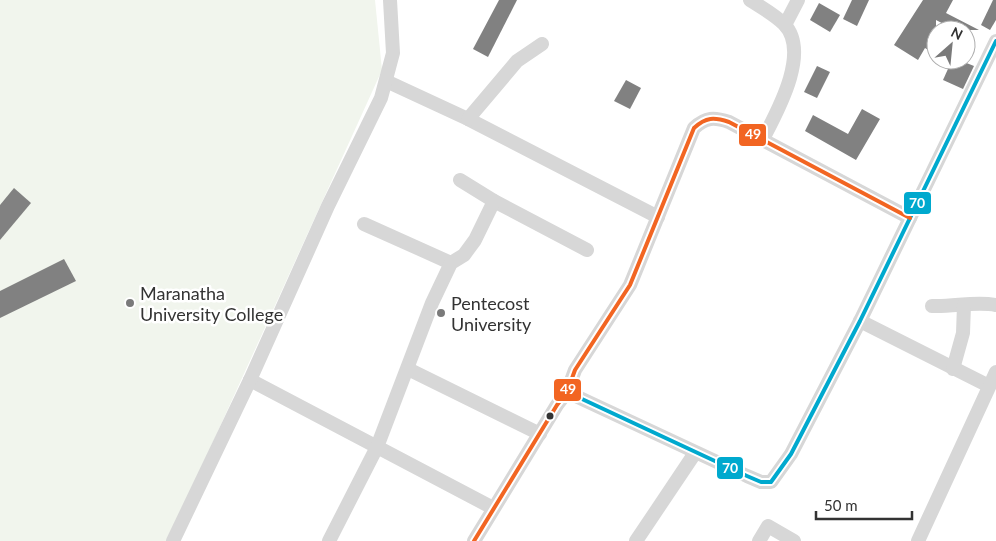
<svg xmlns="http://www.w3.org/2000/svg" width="996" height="541" font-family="Lato,sans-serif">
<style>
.green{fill:#f1f5ed}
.building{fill:#818181}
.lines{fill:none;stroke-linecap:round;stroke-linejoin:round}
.minor{stroke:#d7d7d7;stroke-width:14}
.bus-1-casing{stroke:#fff;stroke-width:8}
.bus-2-casing{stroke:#fff;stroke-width:8}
.bus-1{stroke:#00a9ce;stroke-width:4}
.bus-2{stroke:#f26522;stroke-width:4}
.poi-dot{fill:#7a7a7a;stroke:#fff;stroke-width:2}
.bus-dot{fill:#333;stroke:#fff;stroke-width:2}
.labels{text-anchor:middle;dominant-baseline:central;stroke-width:5;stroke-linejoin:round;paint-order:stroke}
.poi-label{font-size:18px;fill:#333;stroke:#fff;text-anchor:start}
.line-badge{stroke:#fff;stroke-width:2}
.badge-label{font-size:14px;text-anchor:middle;font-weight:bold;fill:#fff}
</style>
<rect width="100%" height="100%" fill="#fff"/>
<polygon class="green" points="0,0 375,0 382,70 168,541 0,541"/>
<g class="building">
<polygon points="499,0 517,0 488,57 473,49"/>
<polygon points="852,0 869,0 857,26 843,19"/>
<polygon points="923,0 953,0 946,13 979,30 955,30 936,20 936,55 925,48 918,60 894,45"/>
<polygon points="993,0 996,0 996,20 990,30 981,25"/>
<polygon points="819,3 840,15 830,32 810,20"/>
<polygon points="952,60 959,60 974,66 963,89 943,80"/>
<polygon points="817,66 830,72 817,98 804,92"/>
<polygon points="626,80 641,88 630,109 614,101"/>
<polygon points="862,109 880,119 856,160 805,131 813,115 848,134"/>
<polygon points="14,188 31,203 0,240 0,205"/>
<polygon points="64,259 76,281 0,318 0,291"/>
</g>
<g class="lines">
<g class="minor">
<path d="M750,0C761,7 775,15 784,24C811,52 777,112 763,139"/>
<polyline points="785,25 798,0"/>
<polyline points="386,81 468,119 658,217"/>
<polyline points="468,119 517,61 542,44"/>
<polyline points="460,180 494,201 587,250"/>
<polyline points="364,224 451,263"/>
<path d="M932,306C954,307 975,301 996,305"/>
<polyline points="860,321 989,386"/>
<polyline points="408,369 540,434"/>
<polyline points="953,369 963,333 964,305"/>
<polyline points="250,380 493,508"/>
<polyline points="567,392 747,476 761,482 771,482 791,454 860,321 996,41"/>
<polyline points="173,541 250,380 328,206 381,98 393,53 390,0"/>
<polyline points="329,541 377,447 432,303 451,263 464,255 475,240 494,201"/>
<path d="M474,541L557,405L567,392L575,370L630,285L694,128C706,117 714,117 729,122L910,218"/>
<polyline points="636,541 695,453"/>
<polyline points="759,541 768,526 794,541"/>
<polyline points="918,541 996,372"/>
</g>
<g class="bus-1-casing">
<polyline id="bus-1" points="567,392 747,476 761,482 771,482 791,454 860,321 996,41"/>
</g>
<g class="bus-2-casing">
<path id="bus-2" d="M474,541L557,405L567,392L575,370L630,285L694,128C706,117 714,117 729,122L910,218"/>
</g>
<use href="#bus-1" class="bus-1"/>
<use href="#bus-2" class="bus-2"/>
</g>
<g class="poi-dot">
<circle cx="130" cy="303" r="5"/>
<circle cx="441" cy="313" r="5"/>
</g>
<circle class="bus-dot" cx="550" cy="416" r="4.5"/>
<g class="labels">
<g class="poi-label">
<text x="140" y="293">Maranatha<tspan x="140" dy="21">University College</tspan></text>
<text x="451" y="303">Pentecost<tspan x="451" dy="21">University</tspan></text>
</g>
</g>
<g class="line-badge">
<rect x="738" y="123" width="29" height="24" rx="5" fill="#f26522"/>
<rect x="903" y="191" width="29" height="24" rx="5" fill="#00a9ce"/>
<rect x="553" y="378" width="29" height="24" rx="5" fill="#f26522"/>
<rect x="716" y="456" width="28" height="24" rx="5" fill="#00a9ce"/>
</g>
<g class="badge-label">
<text x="753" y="139">49</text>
<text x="917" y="208">70</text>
<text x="568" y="394">49</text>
<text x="730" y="473">70</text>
</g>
<g transform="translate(951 45) rotate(27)"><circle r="24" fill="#ffffff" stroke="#adadad"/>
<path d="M0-4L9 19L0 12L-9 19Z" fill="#7a7a7a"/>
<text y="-8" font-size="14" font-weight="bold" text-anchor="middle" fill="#333333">N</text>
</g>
<path d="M816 511v8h96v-8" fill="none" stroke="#333333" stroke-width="2.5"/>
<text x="824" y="511" font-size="15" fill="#333333" stroke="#ffffff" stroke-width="4" paint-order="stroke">50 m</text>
</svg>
